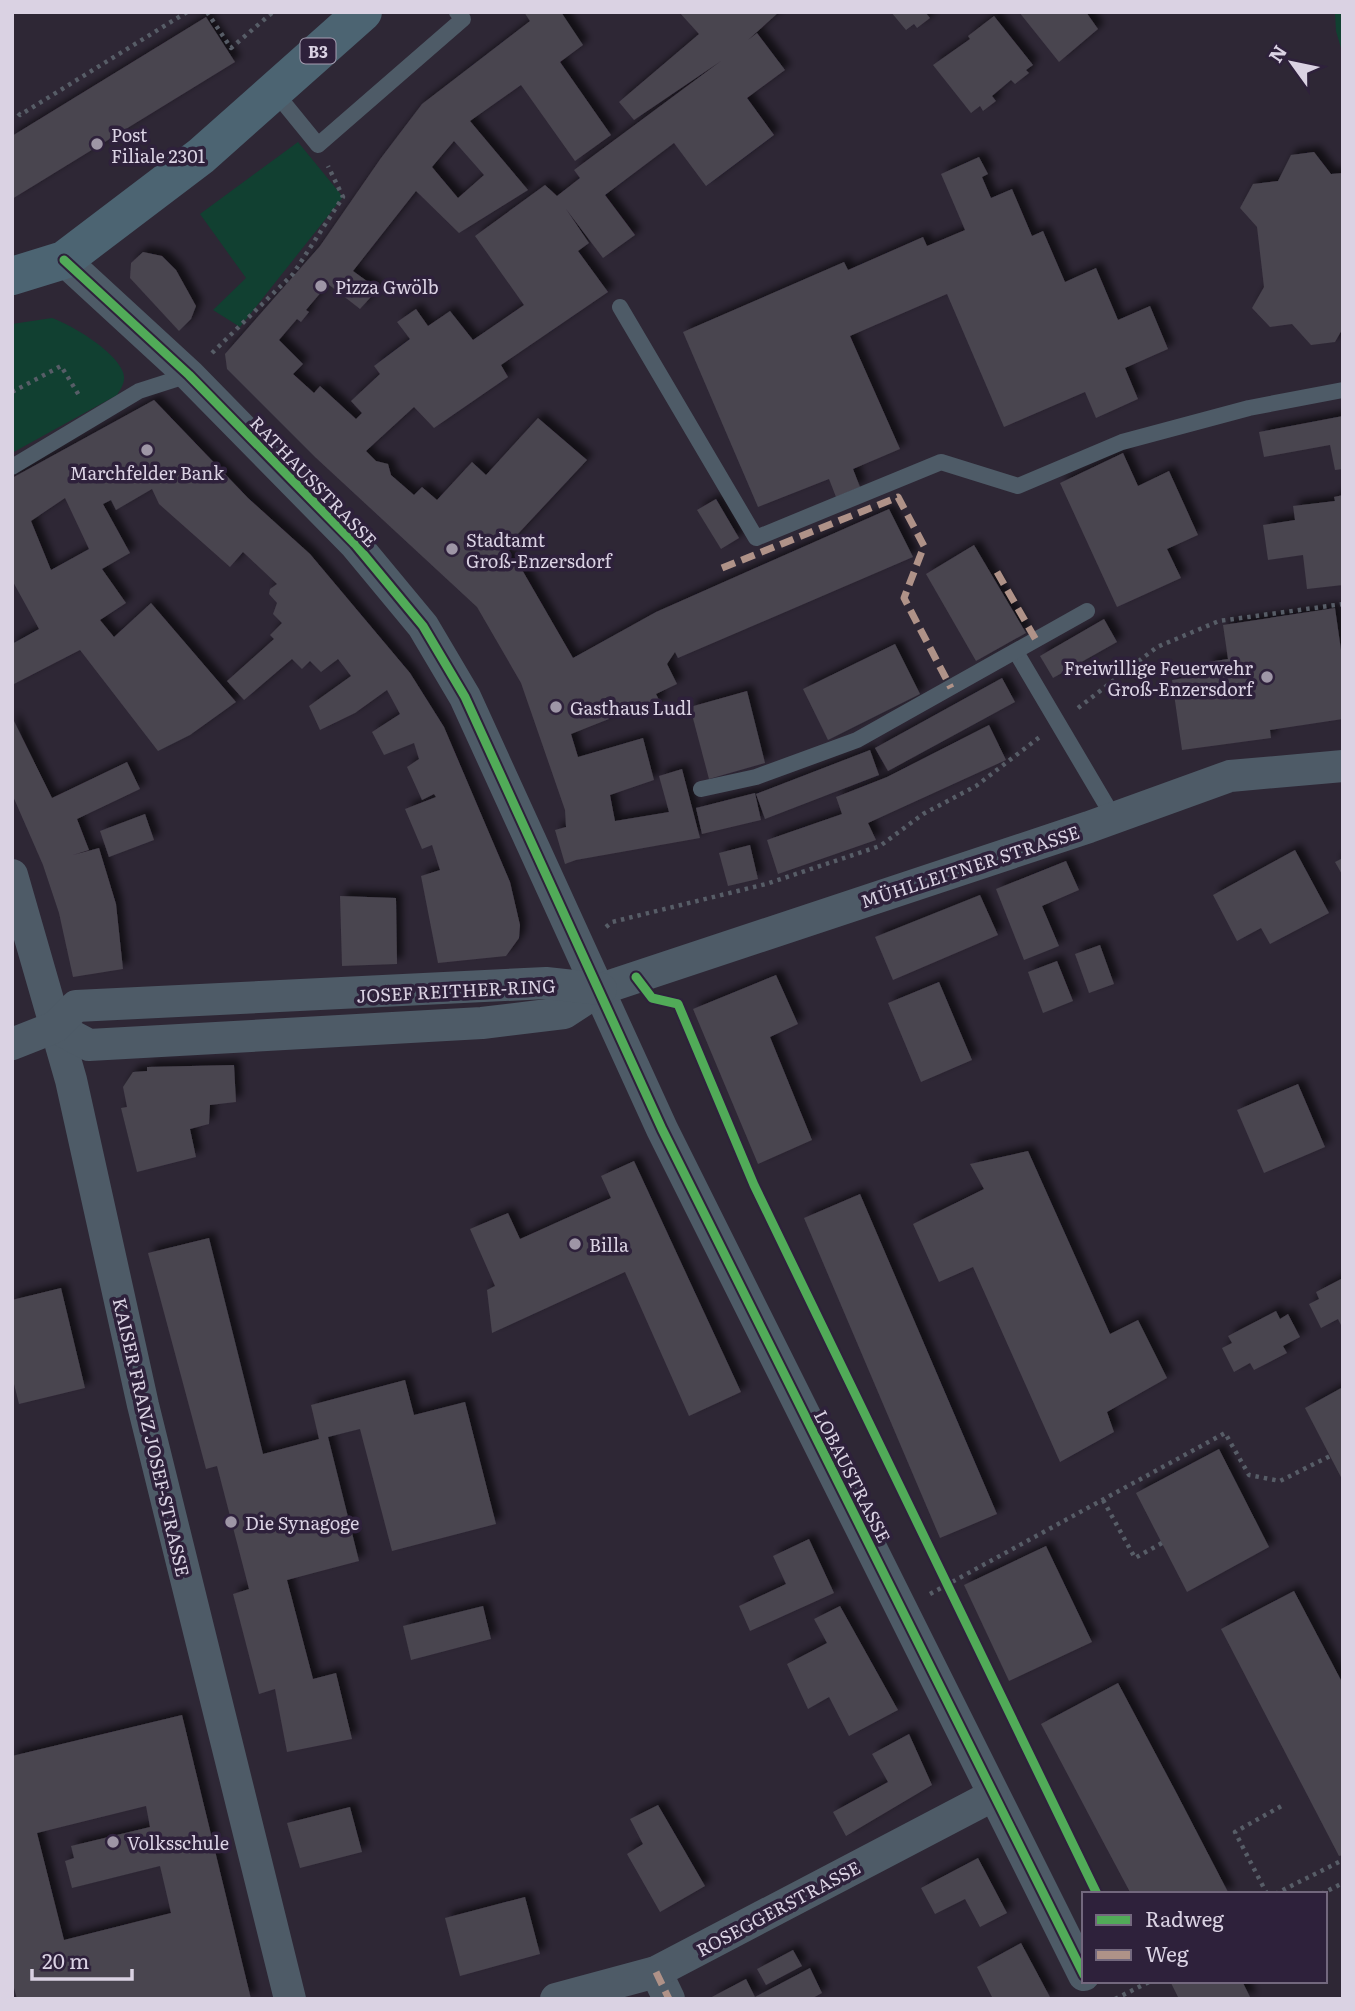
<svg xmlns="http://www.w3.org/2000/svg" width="1355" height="2011" font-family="Literata,serif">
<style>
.green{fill:#114031}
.building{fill:#49444f;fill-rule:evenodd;filter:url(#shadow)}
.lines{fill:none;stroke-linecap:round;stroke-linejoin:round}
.path{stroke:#575d67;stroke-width:4.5;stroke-dasharray:3.5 5;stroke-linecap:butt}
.service{stroke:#4e5b67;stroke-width:16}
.minor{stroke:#4e5b67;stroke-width:32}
.primary{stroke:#4c6472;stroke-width:38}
.quiet{stroke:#af9288;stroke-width:7;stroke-dasharray:14 7;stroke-linecap:butt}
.cycleway-casing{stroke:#2e213b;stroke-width:13}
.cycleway{stroke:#51ab58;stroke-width:9}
.poi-dot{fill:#9e96a6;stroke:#2e213b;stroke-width:2.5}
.labels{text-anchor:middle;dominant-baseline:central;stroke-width:7;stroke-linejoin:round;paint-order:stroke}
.shield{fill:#2e213b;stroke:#a69db1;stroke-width:2}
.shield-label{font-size:16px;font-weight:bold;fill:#dad2e3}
.poi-label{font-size:18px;fill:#dad2e3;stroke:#2e213b;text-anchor:start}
.street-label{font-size:18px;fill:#dad2e3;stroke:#2e213b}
</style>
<defs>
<filter id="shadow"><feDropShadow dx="6" dy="-6" stdDeviation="3.5" flood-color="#0009"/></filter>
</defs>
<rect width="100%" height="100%" fill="#2e2735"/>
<g class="green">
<polygon points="1335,12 1343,12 1343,55 1336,31"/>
<polygon points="298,142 343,197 240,327 213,310 246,278 200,214"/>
<path d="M52,318C72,325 113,350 122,370C127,380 122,387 117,395L12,453V324Z"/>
</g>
<g class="building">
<path d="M524,12H561L583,45L560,62L611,135L575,161L521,85L470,121L528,190L459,233L416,191L353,271L378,289L360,309L328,284L306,310L309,312L301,322L297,319L279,340L303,364L293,374L314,393L320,386L356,419L362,413L351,401L380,374L374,366L410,339L397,322L416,309L428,326L450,311L473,340L524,305L475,236L545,185L557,196L580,178L574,170L721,61L634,120L619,102L699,34L679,12H779L748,40L757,33L785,70L747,98L774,135L706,186L674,143L605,195L635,235L603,258L566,209L589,243L578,251L608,292L501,365L508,377L434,428L414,407L366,451L376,461L388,464L391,475L414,495L422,487L437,500L472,462L486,475L538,418L587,460L502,551L521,568L573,658L656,612L889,509L913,557L678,658L675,652L667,664L677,684L656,694L660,702L651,708L644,709L640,701L618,711L611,696L601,700L609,719L571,734L578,757L643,738L654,780L610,795L615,821L669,812L659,776L682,769L700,838L576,860L565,864L555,830L566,827L565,810L521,683L477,607L315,457L227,369L225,354L320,246L381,158L422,104L530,21ZM454,141L484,175L458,198L432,167Z"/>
<polygon points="891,12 925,12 930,18 917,28 914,24 906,30"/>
<polygon points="1019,12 1086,12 1098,29 1059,62"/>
<polygon points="994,16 1033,65 1026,70 1029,73 1015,84 1011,80 992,96 996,101 983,111 980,106 971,113 933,65 970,39 968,36"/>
<polygon points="206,17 235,62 12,199 12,136"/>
<polygon points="1314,152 1331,174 1343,173 1343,328 1335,342 1311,345 1292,324 1270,327 1252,308 1264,287 1257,227 1240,208 1253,184 1278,181 1291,155"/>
<polygon points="979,157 988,174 982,177 991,198 1012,189 1032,236 1043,231 1065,282 1096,268 1118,320 1150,306 1168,349 1125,368 1138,399 1096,418 1085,392 1004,427 947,294 850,336 900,449 853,469 860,487 836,497 829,479 758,507 683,332 844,262 848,270 923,237 927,246 965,230 941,174"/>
<polygon points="143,252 162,256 176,270 196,306 191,319 179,331 130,278 131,263"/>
<path d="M154,400L248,498L310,554L410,673L444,727L510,882L520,925L519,938L506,956L438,963L421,876L440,870L432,845L422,849L405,809L436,797L434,794L422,800L407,767L419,759L414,743L384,755L372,732L400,714L387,690L355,713L320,730L309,706L351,676L338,659L321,672L310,661L302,669L292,659L244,700L227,681L274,639L270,635L282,623L273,614L277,603L269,594L270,589L277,584L243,552L230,567L159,504L152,489L116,510L111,500L103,504L130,553L102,569L126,603L100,620L114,637L151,603L236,702L190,735L158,751L80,650L12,685V644L39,629L12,580V478ZM65,498L89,549L51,570L31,521Z"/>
<polygon points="1343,416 1343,469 1335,470 1330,445 1264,457 1259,432"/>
<polygon points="1123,453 1138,486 1169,471 1198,535 1167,549 1181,578 1117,607 1060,483"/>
<polygon points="1343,495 1343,585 1307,589 1303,555 1268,560 1263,525 1295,520 1293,506 1335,501 1334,497"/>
<polygon points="716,499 739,538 721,549 697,510"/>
<polygon points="974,545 1026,633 976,661 926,574"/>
<polygon points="1335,608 1343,664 1343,719 1270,730 1271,738 1182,750 1172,680 1209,674 1208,662 1228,659 1223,625"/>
<polygon points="1104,619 1117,642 1053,678 1040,656"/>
<polygon points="895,644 920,694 828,740 803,689"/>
<polygon points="1002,678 1015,702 888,771 875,748"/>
<polygon points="747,691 765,763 709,779 690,707"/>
<polygon points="12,717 52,798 127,762 140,789 77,819 89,850 73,855 99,848 116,904 123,969 73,977 59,913 43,865 12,794"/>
<polygon points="989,725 1006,760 868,823 876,840 778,874 767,840 842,814 836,797 887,777"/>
<polygon points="870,750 879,775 765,819 756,794"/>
<polygon points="755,793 761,820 702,834 696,808"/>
<polygon points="145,814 154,840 109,857 100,831"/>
<polygon points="750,845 758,879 728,886 719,853"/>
<polygon points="1295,850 1329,913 1270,944 1261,928 1237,941 1213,895"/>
<polygon points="1343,858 1343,876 1335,862"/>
<polygon points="1066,861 1079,890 1042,906 1059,946 1024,960 996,889"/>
<polygon points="980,895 998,935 893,980 875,937"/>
<polygon points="340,896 396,898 397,964 342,966"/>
<polygon points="1100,945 1114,984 1089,993 1075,954"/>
<polygon points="1057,961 1073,1001 1043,1013 1028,972"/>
<polygon points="776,975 798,1024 770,1037 812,1140 758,1164 693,1009"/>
<polygon points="939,982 972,1060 921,1082 888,1003"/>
<polygon points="234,1065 236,1102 210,1105 209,1124 190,1129 196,1157 137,1172 121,1108 127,1107 123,1087 133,1072 147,1071 147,1067"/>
<polygon points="1298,1084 1325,1147 1264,1173 1237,1110"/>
<polygon points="1028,1151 1110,1334 1138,1320 1167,1378 1107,1412 1114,1432 1060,1462 973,1267 939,1282 913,1224 984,1189 970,1164"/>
<polygon points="634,1161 741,1392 689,1416 625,1272 492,1333 487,1290 495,1286 470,1229 508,1213 520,1239 611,1198 601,1176"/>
<polygon points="860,1194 997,1514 940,1538 804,1218"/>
<polygon points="209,1238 263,1454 319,1439 311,1405 405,1380 414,1415 465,1402 496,1524 392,1551 360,1429 328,1437 359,1561 287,1580 313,1679 336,1673 352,1739 287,1752 275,1689 259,1694 233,1594 249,1589 217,1466 206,1469 148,1253"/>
<polygon points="1343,1278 1343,1329 1338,1319 1321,1328 1309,1304 1319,1299 1316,1292"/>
<polygon points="61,1288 85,1388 19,1404 12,1376 12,1300"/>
<polygon points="1276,1311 1280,1319 1288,1314 1300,1337 1283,1346 1287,1353 1254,1370 1250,1363 1234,1372 1222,1348 1232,1343 1228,1336"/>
<polygon points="1343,1387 1343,1481 1305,1408"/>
<polygon points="1219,1449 1269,1547 1187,1592 1136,1493"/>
<polygon points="809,1539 834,1593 750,1631 739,1606 786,1584 773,1556"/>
<polygon points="1046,1546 1092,1642 1009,1681 964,1585"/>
<polygon points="1294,1591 1343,1684 1343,1855 1339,1856 1221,1629"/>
<polygon points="483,1606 491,1639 411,1660 403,1626"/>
<polygon points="840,1606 898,1710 849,1736 829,1697 808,1709 787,1664 827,1643 814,1619"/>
<polygon points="1118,1683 1177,1794 1229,1894 1131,1894 1099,1834 1041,1724"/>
<path d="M182,1715L251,1999H17L12,1981V1756ZM146,1806L150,1827L71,1846L74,1858L65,1861L72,1888L160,1866L171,1913L64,1940L37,1833Z"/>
<polygon points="909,1734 932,1785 846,1836 833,1812 888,1782 872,1754"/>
<polygon points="658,1805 705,1886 660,1912 627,1854 643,1844 630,1819"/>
<polygon points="350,1807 362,1852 300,1868 287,1823"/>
<polygon points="978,1858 1007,1913 980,1927 965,1899 935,1914 921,1888"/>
<polygon points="525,1897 540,1954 460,1976 445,1918"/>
<polygon points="1021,1943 1051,1999 993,1999 977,1967"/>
<polygon points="793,1950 802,1966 766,1985 757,1969"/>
<polygon points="810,1968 822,1993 811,1999 708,1999 746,1979 755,1997"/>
<polygon points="1170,1981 1242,1981 1251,1999 1179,1999"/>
</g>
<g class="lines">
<g class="path">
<polyline points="207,12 231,48 273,12"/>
<polyline points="18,113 20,115 187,12"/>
<polyline points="212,353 293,274 343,197 328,166"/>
<polyline points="12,392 61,366 80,397"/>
<polyline points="1078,708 1157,647 1219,621 1343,604"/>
<polyline points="606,927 612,922 766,884 880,846 923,814 976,786 1041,736"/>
<polyline points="1103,1500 1135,1558 1162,1543"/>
<polyline points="930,1594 1225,1433 1249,1475 1280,1481 1330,1456"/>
<polyline points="1267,1894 1235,1832 1285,1804"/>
<polyline points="1275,1894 1343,1860"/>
<polyline points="1321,1894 1343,1883"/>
<polyline points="1115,1999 1151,1981"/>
</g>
<g class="service">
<polyline points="274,91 318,145 463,19 457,12"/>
<polyline points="620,307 756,538 941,462 1018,486 1122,442 1249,408 1343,390"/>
<polyline points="12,467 139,391 189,375"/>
<polyline points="1016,652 1114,818"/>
<polyline points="701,789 756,777 857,740 1087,611"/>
</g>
<g class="minor">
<polyline points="64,260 189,375 355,544 423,626 465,697 662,1129 1084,1975"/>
<polyline points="12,875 71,1080 143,1405 290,1999"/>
<polyline points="55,1027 89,1045 482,1023 564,1013 601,989 1089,827 1230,776 1343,766"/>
<polyline points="12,1044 55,1027 76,1006 546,983 601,989"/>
<polyline points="656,1972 669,1999"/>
<polyline points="556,1999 656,1972 992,1796"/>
</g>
<polyline class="primary" points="12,276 64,260 201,156 363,12"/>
<g class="quiet">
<polyline points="722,568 898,497 924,546 904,598 951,688"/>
<polyline points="997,572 1036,640"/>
<polyline points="656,1972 669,1999"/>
</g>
<g class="cycleway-casing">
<g id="cycleway">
<polyline points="64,260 189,375 355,544 423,626 465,697 662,1129 1084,1975"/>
<polyline points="636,977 652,998 678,1004 754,1185 1097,1894"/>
</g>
</g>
<use href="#cycleway" class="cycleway"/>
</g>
<g class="poi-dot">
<circle cx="97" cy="144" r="7"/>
<circle cx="321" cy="286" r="7"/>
<circle cx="147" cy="450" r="7"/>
<circle cx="452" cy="549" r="7"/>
<circle cx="1267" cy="677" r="7"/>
<circle cx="556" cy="707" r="7"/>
<circle cx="575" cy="1244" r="7"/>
<circle cx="231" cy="1522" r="7"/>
<circle cx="113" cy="1842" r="7"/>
</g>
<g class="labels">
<rect class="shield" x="300.5" y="38.5" width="35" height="25" rx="5"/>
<g class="shield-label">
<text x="318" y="51">B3</text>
</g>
<g class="poi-label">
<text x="111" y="134">Post<tspan x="111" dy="21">Filiale 2301</tspan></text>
<text x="335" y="286">Pizza Gwölb</text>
<text x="147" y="472" text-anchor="middle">Marchfelder Bank</text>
<text x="466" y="539">Stadtamt<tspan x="466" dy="21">Groß-Enzersdorf</tspan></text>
<text x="1253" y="667" text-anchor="end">Freiwillige Feuerwehr<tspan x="1253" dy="21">Groß-Enzersdorf</tspan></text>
<text x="570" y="707">Gasthaus Ludl</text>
<text x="589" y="1244">Billa</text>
<text x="245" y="1522">Die Synagoge</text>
<text x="127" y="1842">Volksschule</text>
</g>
<g class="street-label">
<text transform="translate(314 481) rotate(46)">RATHAUSSTRASSE</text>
<text transform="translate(970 866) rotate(-18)">MÜHLLEITNER STRASSE</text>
<text transform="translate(456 990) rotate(-3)">JOSEF REITHER-RING</text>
<text transform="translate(152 1437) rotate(77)">KAISER FRANZ JOSEF-STRASSE</text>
<text transform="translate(853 1476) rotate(63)">LOBAUSTRASSE</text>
<text transform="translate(778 1908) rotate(-28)">ROSEGGERSTRASSE</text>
</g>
</g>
<rect width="1355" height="2011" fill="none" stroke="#dad2e3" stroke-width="28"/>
<rect x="1082" y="1892" width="245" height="91" fill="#2e213b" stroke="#73687e" stroke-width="2"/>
<rect x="1096" y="1915" width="35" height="10" fill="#51ab58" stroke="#73687e" stroke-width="2"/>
<text x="1145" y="1927" font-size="21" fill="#dad2e3">Radweg</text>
<rect x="1096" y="1950" width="35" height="10" fill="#af9288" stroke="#73687e" stroke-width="2"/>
<text x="1145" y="1962" font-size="21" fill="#dad2e3">Weg</text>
<g transform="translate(1292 63) rotate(303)" stroke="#2e213b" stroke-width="5" paint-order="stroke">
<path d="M0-5L12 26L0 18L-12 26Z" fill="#dad2e3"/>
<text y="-10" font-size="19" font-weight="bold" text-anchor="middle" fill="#dad2e3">N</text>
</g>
<path d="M32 1969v10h100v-10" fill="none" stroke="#dad2e3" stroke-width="3.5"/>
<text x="42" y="1969" font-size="21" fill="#dad2e3" stroke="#2e213b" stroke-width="5" paint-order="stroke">20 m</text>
</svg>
